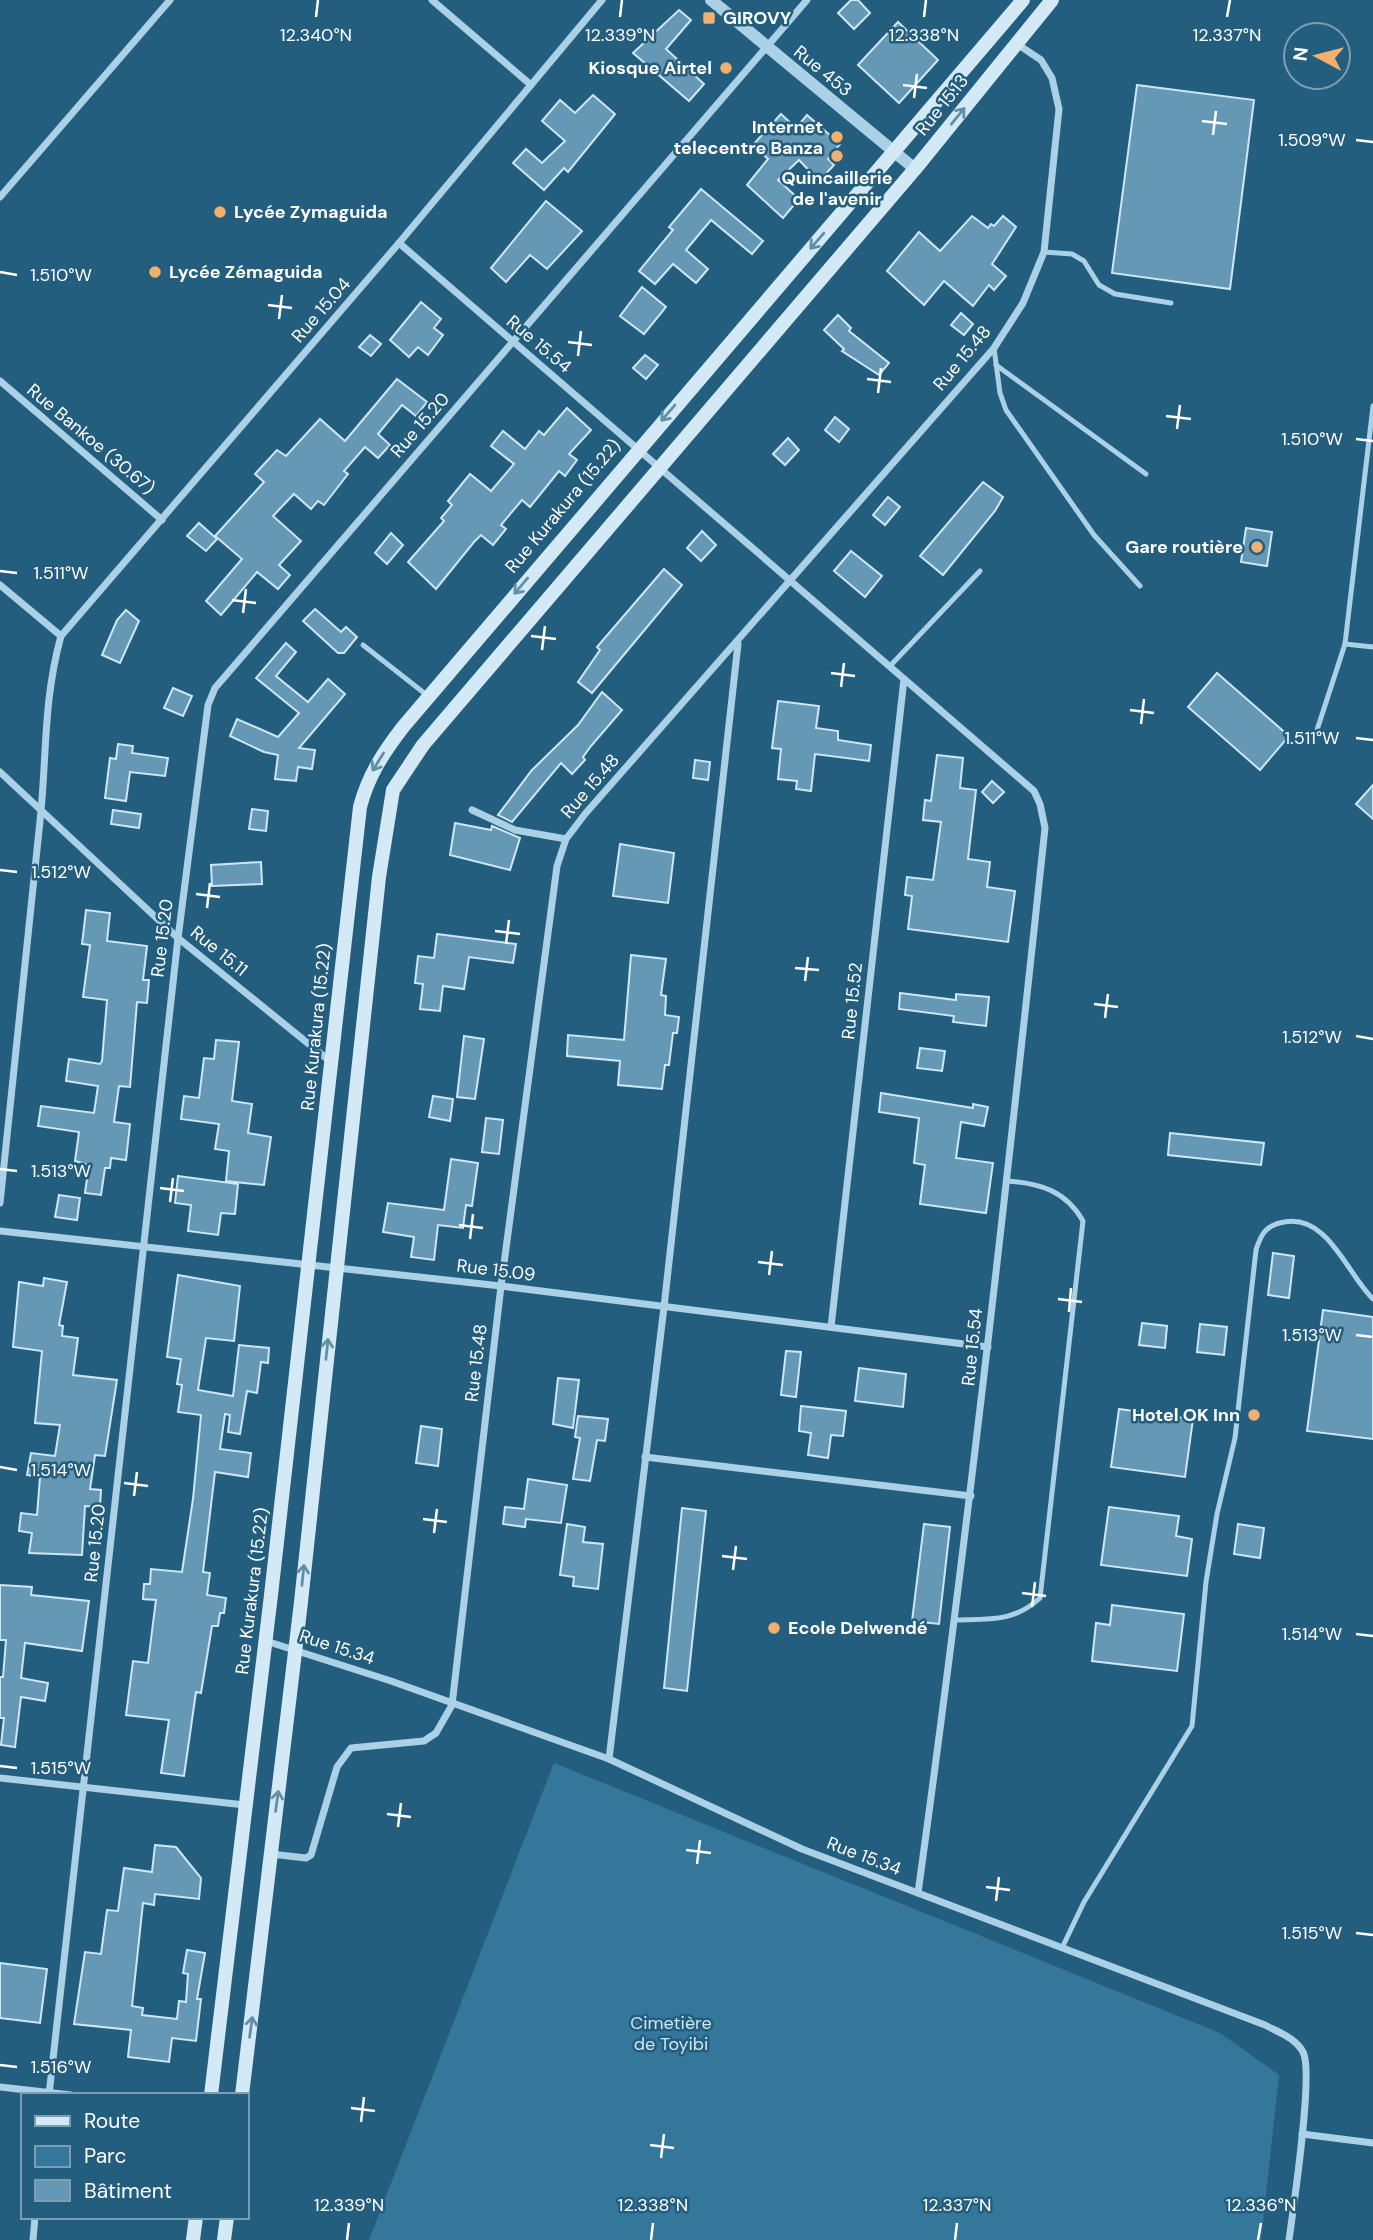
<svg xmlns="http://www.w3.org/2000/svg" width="1373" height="2240" font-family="'DM Sans',sans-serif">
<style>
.green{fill:#34779a}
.building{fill:#6598b4;stroke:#cde7f5;stroke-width:2}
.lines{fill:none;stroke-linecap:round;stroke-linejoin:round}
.service{stroke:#aad1e6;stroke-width:5}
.minor{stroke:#aad1e6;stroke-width:7}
.tertiary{stroke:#aad1e6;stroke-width:12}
.secondary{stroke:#d3e9f5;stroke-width:14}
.oneway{stroke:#618fa8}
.ticks{fill:none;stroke:#fff;stroke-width:2.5}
.poi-dot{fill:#f1b06d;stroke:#245e7f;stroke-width:2.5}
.labels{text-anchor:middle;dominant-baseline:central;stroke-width:5;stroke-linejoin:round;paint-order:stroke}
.poi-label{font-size:18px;font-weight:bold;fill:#fff;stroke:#245e7f;text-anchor:start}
.street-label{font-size:18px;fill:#fff;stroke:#245e7f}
.park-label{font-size:18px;fill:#cde7f5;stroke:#245e7f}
.ticks-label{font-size:18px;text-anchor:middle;fill:#fff;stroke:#245e7f;stroke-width:5;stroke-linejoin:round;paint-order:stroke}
</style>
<rect width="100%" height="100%" fill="#245e7f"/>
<polygon class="green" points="554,1763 1220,2033 1279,2075 1261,2240 369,2240"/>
<g class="building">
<polygon points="851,0 858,0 870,13 854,29 838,13"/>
<polygon points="679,10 691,20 666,49 704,84 689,101 633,53"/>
<polygon points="898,22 938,60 899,103 858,65"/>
<polygon points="1137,85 1254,100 1230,289 1112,273"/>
<polygon points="593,95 615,114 568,172 564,168 544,190 513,163 526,149 542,163 565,141 542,121 560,100 575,113"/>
<polygon points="781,114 796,128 807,115 840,144 828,159 834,165 819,181 799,160 778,180 799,199 783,218 747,185 768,159 753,145"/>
<polygon points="701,189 763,241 752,254 711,220 686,250 708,269 696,283 673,264 655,284 639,271 673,230 669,227"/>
<polygon points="546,201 582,231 547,269 530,255 506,282 491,268"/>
<polygon points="972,216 988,228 991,224 994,226 1003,216 1016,227 992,264 1006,276 994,290 989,285 973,306 944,281 924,305 887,271 919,232 940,251"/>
<polygon points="642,287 666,307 644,334 620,316"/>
<polygon points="421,302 441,319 434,328 443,335 428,355 418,347 409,357 390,340"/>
<polygon points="961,313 973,324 964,335 951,325"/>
<polygon points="838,315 851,328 849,331 889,363 879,375 842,351 844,349 824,330"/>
<polygon points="370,335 381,344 371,356 359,347"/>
<polygon points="645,355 658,365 646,379 633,368"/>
<polygon points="397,379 427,402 416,416 402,405 378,434 390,445 378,458 365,447 344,471 348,474 324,505 318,501 311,509 294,494 273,516 301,541 279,565 290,575 278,589 257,572 221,615 206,601 242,559 215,536 264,482 255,474 277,450 286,456 320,419 345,441"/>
<polygon points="567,408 591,430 569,454 577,460 565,476 559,471 530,507 522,500 501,525 506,529 493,545 481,535 474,542 436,589 408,562 444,521 441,518 452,505 448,501 470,474 491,491 514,464 491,446 503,431 525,449 539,431 544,435"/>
<polygon points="835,417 849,429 839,442 825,430"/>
<polygon points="788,438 799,450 785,465 773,454"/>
<polygon points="983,482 1003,497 995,511 943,575 920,556"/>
<polygon points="888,497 900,507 885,525 873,515"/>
<polygon points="199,523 217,539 206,551 187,536"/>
<polygon points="1246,528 1272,532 1267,566 1241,562"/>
<polygon points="702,531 716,545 701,561 687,548"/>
<polygon points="391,533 403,545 387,564 375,553"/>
<polygon points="851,551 882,576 865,597 834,571"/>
<polygon points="664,569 682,585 592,693 578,682 600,650 597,647"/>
<polygon points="315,609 341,632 346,627 357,637 344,653 338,653 303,621"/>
<polygon points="126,610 139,621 120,663 102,655 117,620"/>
<polygon points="286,643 296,652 276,676 308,702 328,679 345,694 299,748 315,750 312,769 298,767 296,781 275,779 278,755 264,752 230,736 237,719 278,737 299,713 256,678"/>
<polygon points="1217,673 1289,736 1260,770 1188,707"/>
<polygon points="173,688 192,696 183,716 164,708"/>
<polygon points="602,692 622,710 591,746 583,757 585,760 572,774 561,763 512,822 498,815 532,770 578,725"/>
<polygon points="778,701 819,706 816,728 838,731 838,740 871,745 869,761 815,754 811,791 796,789 797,781 778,779 781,749 772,748"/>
<polygon points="118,744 133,746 132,753 168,758 165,776 130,772 126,801 105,798 110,758 116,759"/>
<polygon points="937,755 963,758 960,788 976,790 968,859 990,862 987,887 1015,891 1008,942 908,929 912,896 905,895 907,877 933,880 941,822 923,820 925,800 931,801"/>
<polygon points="695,760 710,762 708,780 693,778"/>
<polygon points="992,781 1004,792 993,803 982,792"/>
<polygon points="1373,785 1373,819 1356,804"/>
<polygon points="252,809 268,811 266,831 249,829"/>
<polygon points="113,810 141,814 139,828 111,824"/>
<polygon points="455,823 491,830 492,826 520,838 510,870 450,855"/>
<polygon points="620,844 674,853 668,903 613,896"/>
<polygon points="261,862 262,884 212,886 211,865"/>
<polygon points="86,910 110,913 107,941 147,946 143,980 149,980 147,1003 137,1002 130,1087 119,1086 114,1122 130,1124 126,1160 111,1158 110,1168 105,1168 101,1195 85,1193 89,1165 75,1161 79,1132 38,1126 41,1106 94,1113 98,1086 66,1081 69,1059 100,1064 102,1061 107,1000 83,997 90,945 82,944"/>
<polygon points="437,934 516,944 513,963 469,957 464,989 443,986 440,1011 420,1009 423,984 415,983 418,956 434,958"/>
<polygon points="631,955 666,959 661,995 666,996 665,1015 679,1017 677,1033 673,1033 669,1065 665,1065 662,1089 618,1085 620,1061 567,1056 568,1035 624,1040"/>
<polygon points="900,993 956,1000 956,994 989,997 986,1026 953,1022 954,1016 899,1009"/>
<polygon points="464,1036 484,1039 475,1099 457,1097"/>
<polygon points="216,1040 239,1042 232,1101 252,1104 248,1133 271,1137 264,1185 226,1181 229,1151 215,1149 219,1124 181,1119 184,1096 199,1098 204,1058 214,1059"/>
<polygon points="920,1048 945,1051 942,1071 917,1068"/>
<polygon points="881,1093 973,1108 973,1104 988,1107 984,1126 961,1122 956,1158 993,1163 986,1213 920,1204 925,1165 914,1163 919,1118 879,1112"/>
<polygon points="433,1096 453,1099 450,1121 429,1117"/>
<polygon points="486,1118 503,1120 499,1154 482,1152"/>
<polygon points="1170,1133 1264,1143 1261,1165 1168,1155"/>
<polygon points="451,1159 478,1163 472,1206 466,1205 463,1228 438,1225 434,1260 411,1257 414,1237 383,1232 388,1203 444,1210"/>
<polygon points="178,1176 238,1184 235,1214 221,1213 218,1235 188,1231 191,1205 175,1203"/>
<polygon points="59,1195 80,1198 77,1220 55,1217"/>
<polygon points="1273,1253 1294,1256 1289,1298 1268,1295"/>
<polygon points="178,1275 240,1286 234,1341 206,1338 198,1390 233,1396 239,1345 269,1348 268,1363 261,1362 257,1393 247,1391 240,1434 228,1432 230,1415 225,1414 220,1449 251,1453 248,1477 215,1472 203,1572 210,1573 207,1595 226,1598 224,1613 220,1613 218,1626 212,1626 201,1693 196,1692 184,1776 161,1773 169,1720 126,1715 133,1661 148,1663 156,1600 143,1599 144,1584 150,1584 151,1569 182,1572 193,1499 201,1415 178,1412 182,1385 177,1384 181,1359 167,1357"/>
<polygon points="44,1278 67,1282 59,1325 63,1326 62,1336 78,1338 73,1375 117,1380 105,1456 95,1455 90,1489 101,1490 100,1507 85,1506 82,1555 29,1553 32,1533 19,1531 21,1513 37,1515 40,1477 27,1475 31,1453 55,1456 60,1425 35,1423 42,1351 13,1347 19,1282 43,1286"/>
<polygon points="1323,1310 1373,1317 1373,1439 1307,1431"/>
<polygon points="1142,1323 1167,1326 1165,1348 1139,1345"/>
<polygon points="1200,1324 1227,1327 1224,1355 1197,1352"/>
<polygon points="786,1351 801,1352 796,1397 781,1395"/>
<polygon points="859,1368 906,1374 903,1407 855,1401"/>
<polygon points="558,1378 579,1380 573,1428 553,1424"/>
<polygon points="801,1406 846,1411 843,1436 831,1435 828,1458 808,1455 811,1433 799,1431"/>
<polygon points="1119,1409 1193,1419 1185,1477 1111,1467"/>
<polygon points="578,1416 608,1419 605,1441 597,1440 590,1481 573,1479 580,1438 575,1437"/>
<polygon points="421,1426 442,1429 438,1466 416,1463"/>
<polygon points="528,1479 567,1485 561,1523 526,1519 525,1527 503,1524 505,1507 524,1509"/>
<polygon points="1109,1507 1179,1516 1176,1536 1192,1539 1187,1576 1101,1565"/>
<polygon points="682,1508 706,1511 687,1691 664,1688"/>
<polygon points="567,1524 585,1527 583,1542 603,1544 598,1589 573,1586 574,1577 560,1575"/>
<polygon points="924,1524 950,1527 939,1624 912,1621"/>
<polygon points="1238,1524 1264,1528 1260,1558 1234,1554"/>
<polygon points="0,1585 32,1587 31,1595 89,1601 82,1651 25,1643 21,1678 48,1683 45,1701 21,1697 15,1747 1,1745 4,1718 0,1718 0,1677 3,1677 6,1640 0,1640"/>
<polygon points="1112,1605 1184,1614 1177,1671 1092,1661 1096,1623 1110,1625"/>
<polygon points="155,1845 176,1847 201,1878 199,1899 155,1894 154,1905 143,1903 132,2006 143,2008 142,2015 177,2019 179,2001 186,2002 188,1974 183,1973 187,1950 205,1953 197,1999 201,1999 196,2041 172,2038 169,2062 128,2057 131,2030 74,2024 85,1952 101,1954 107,1910 118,1911 124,1868 152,1872"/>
<polygon points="0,1963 47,1969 40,2023 0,2018"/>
</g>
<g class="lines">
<g class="service">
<polyline points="1044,252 1072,254 1084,261 1099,285 1115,294 1171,303"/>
<polyline points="994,348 1000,393 1006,410 1094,535 1140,586"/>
<polyline points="996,365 1146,474"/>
<polyline points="1345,644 1373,647"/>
<polyline points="363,645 428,696"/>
<polyline points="890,666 980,571"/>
<polyline points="1317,730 1345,644 1373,406"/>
<path d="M956,1620C989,1619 1014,1622 1040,1598L1083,1221C1066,1191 1040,1183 1007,1181"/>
<path d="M1062,1948L1084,1902L1192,1726L1206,1582L1217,1514L1235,1438L1256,1250C1261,1234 1266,1225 1284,1222C1328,1214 1347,1274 1373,1299"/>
</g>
<g class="minor">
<polyline points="432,0 531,85"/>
<polyline points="0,197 170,0"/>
<path d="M399,243L1034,791L1040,804L1045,828C1007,1184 967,1539 918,1893"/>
<polyline points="0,381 162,520"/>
<polyline points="0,585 61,636"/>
<polyline points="0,772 178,938 331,1062"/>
<polyline points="472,810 515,830 566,839"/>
<path d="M0,1203C13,1075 27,948 40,821C47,756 43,701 61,636L399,243L602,0"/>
<polyline points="0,1231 501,1286 988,1347"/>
<polyline points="831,1327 904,679"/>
<polyline points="645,1457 971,1496"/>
<path d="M266,1641L391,1681L609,1759L802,1849L1265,2025C1278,2032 1296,2038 1303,2052C1314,2072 1293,2210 1289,2240"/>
<polyline points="609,1759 664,1307 738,644"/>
<polyline points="0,1778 245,1805"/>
<polyline points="271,1854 306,1858 311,1855 337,1767 351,1748 424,1741 436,1733 452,1705 501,1286 557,866 566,839 585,814 994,348 1023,303 1044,252 1059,109 1052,78 1041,60 1017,44"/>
<polyline points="0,2087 71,2095"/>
<polyline points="49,2095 178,938 208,705 215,688 807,0"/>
<polyline points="1302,2134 1373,2143"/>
<polyline points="33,2240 35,2217"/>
</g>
<polyline class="tertiary" points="711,0 915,169"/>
<g class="secondary">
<path d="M211,2095L271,1595L360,807C368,776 383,753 403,727L1023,0"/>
<polyline points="242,2095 301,1602 379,877 393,790 423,745 915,169 1052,0"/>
<polyline points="193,2240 196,2217"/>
<polyline points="224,2240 227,2217"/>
</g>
</g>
<defs><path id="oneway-shaft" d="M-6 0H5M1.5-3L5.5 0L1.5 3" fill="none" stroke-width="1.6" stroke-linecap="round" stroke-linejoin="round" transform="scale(1.75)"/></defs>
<g class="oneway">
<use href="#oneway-shaft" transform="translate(958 116) rotate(-51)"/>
<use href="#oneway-shaft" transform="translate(817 241) rotate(131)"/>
<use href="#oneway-shaft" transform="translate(668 413) rotate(131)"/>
<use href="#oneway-shaft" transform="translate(521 586) rotate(130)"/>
<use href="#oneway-shaft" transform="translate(378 762) rotate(122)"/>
<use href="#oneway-shaft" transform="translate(327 1349) rotate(-84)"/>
<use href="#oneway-shaft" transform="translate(303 1575) rotate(-84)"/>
<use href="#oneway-shaft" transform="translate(277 1801) rotate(-82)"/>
<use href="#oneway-shaft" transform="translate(251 2027) rotate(-82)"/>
</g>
<path class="ticks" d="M316,17L318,0M620,17L622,0M924,17L926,0M1227,17L1230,0M903,85L927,88M914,98L917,74M1202,121L1227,124M1213,135L1216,111M1356,140L1373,142M0,272L17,275M268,305L292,308M279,319L282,295M568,342L592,345M578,356L581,331M867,379L891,382M878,393L881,368M1166,416L1191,419M1177,429L1180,405M1356,439L1373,441M0,571L17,573M232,600L256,603M243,613L246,589M531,636L556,639M542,650L545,626M831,673L855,676M841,687L844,663M1130,710L1154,713M1141,724L1144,699M1356,738L1373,740M0,870L17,872M196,894L220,897M207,908L210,883M495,931L520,934M506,944L509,920M795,968L819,970M805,981L808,957M1094,1004L1118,1007M1105,1018L1108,994M1356,1036L1373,1039M0,1169L17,1171M160,1188L184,1191M170,1202L173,1178M459,1225L483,1228M470,1239L473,1214M758,1262L783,1265M769,1275L772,1251M1058,1299L1082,1302M1069,1312L1071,1288M1356,1335L1373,1337M0,1467L17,1470M124,1483L148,1486M134,1496L137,1472M423,1519L447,1522M434,1533L437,1509M722,1556L747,1559M733,1570L736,1546M1022,1593L1046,1596M1032,1607L1035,1582M1356,1634L1373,1636M0,1766L17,1768M387,1814L411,1817M398,1827L401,1803M686,1850L711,1853M697,1864L700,1840M986,1887L1010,1890M996,1901L999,1877M1356,1933L1373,1935M0,2065L17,2067M351,2108L375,2111M361,2122L364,2097M650,2145L674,2148M661,2158L664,2134M347,2240L349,2223M651,2240L653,2223M955,2240L957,2223M1258,2240L1261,2223"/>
<g class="poi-dot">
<rect x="702" y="11" width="14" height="14" rx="3.5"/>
<circle cx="726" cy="68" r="7"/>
<circle cx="837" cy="137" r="7"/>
<circle cx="837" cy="156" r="7"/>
<circle cx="220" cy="212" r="7"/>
<circle cx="155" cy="272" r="7"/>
<circle cx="1257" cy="547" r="7"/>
<circle cx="1254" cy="1415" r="7"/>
<circle cx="774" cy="1628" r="7"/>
</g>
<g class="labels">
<g class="poi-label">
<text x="723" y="18">GIROVY</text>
<text x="712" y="68" text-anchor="end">Kiosque Airtel</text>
<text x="823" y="127" text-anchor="end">Internet<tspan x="823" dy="21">telecentre Banza</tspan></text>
<text x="837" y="178" text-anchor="middle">Quincaillerie<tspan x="837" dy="21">de l'avenir</tspan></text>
<text x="234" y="212">Lycée Zymaguida</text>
<text x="169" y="272">Lycée Zémaguida</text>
<text x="1243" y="547" text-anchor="end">Gare routière</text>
<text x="1240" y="1415" text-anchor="end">Hotel OK Inn</text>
<text x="788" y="1628">Ecole Delwendé</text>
</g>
<g class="street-label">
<text transform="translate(823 71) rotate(39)">Rue 453</text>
<text transform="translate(942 105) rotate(-51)">Rue 15.13</text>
<text transform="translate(321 310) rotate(-49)">Rue 15.04</text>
<text transform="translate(539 344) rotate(40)">Rue 15.54</text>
<text transform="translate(962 358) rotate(-50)">Rue 15.48</text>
<text transform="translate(420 425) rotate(-49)">Rue 15.20</text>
<text transform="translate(91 439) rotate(40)">Rue Bankoe (30.67)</text>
<text transform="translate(563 506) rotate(-50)">Rue Kurakura (15.22)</text>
<text transform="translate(590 786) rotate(-49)">Rue 15.48</text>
<text transform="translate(162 938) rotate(-83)">Rue 15.20</text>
<text transform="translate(219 951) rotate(39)">Rue 15.11</text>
<text transform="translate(852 1001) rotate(-84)">Rue 15.52</text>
<text transform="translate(316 1027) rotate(-84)">Rue Kurakura (15.22)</text>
<text transform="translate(496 1270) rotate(7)">Rue 15.09</text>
<text transform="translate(972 1347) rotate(-84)">Rue 15.54</text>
<text transform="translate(476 1363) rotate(-83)">Rue 15.48</text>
<text transform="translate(95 1543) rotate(-84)">Rue 15.20</text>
<text transform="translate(252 1591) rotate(-83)">Rue Kurakura (15.22)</text>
<text transform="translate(337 1647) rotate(18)">Rue 15.34</text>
<text transform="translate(864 1856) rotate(21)">Rue 15.34</text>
</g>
<g class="park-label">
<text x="671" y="2023">Cimetière<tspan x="671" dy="21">de Toyibi</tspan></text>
</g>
</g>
<g class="ticks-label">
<text x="316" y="41">12.340°N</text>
<text x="620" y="41">12.339°N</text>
<text x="924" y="41">12.338°N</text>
<text x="1227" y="41">12.337°N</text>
<text x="1312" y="146">1.509°W</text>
<text x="61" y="281">1.510°W</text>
<text x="1312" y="445">1.510°W</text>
<text x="61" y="579">1.511°W</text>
<text x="1312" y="744">1.511°W</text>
<text x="61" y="878">1.512°W</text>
<text x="1312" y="1043">1.512°W</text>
<text x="61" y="1177">1.513°W</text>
<text x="1312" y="1341">1.513°W</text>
<text x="61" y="1476">1.514°W</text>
<text x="1312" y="1640">1.514°W</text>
<text x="61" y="1774">1.515°W</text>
<text x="1312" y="1939">1.515°W</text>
<text x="61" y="2073">1.516°W</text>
<text x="349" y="2211">12.339°N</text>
<text x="653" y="2211">12.338°N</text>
<text x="957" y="2211">12.337°N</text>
<text x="1261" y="2211">12.336°N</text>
</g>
<rect x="21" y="2093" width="228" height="126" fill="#245e7f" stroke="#7c9eb2" stroke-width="2"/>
<rect x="35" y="2116" width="35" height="10" fill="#d3e9f5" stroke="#7c9eb2" stroke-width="2"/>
<text x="84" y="2128" font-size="21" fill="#ffffff">Route</text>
<rect x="35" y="2146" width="35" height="21" fill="#34779a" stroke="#7c9eb2" stroke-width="2"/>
<text x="84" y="2163" font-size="21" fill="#ffffff">Parc</text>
<rect x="35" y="2180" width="35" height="21" fill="#6598b4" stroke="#7c9eb2" stroke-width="2"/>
<text x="84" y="2198" font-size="21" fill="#ffffff">Bâtiment</text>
<g transform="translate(1317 56) rotate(277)"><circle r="33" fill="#245e7f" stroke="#7c9eb2" stroke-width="2"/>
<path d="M0-5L12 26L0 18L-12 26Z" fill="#f1b06d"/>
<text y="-10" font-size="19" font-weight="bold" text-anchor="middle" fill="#ffffff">N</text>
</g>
</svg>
